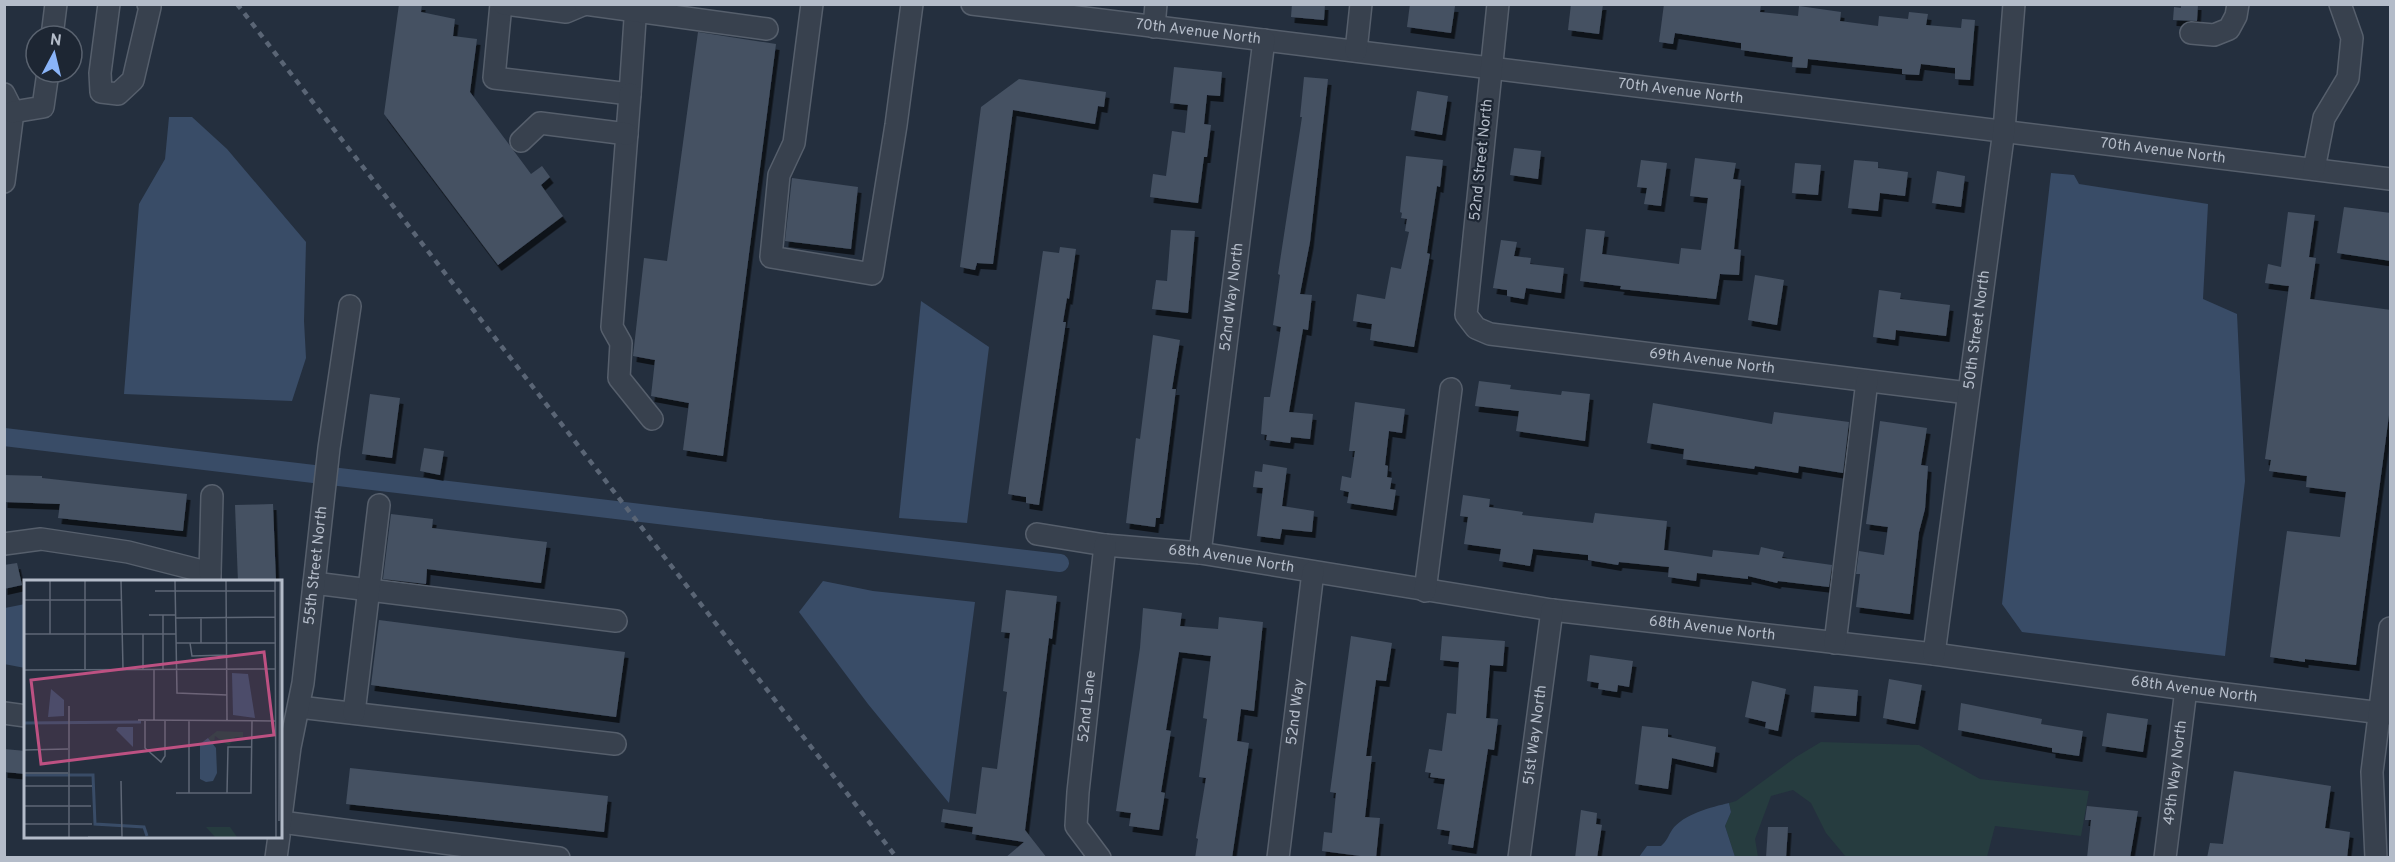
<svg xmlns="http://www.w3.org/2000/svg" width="2395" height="862" font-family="Overpass,sans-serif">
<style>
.green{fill:#263c3f}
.water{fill:#394c67}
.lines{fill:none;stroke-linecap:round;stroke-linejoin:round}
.canal{stroke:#394c67;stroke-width:18}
.building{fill:#455162;filter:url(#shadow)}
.minor-casing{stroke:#565f6c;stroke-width:24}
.minor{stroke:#38414e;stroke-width:21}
.rail{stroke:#5a6575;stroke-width:4.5;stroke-dasharray:6 6;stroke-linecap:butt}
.labels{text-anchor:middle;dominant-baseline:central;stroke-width:4.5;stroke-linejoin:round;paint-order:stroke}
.street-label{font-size:15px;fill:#b4bcc9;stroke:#1d2633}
.inset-river{fill:none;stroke:#394c67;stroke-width:3}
.inset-road{fill:none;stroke:#5e6776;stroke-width:1.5}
.view{fill:#bd5182;fill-opacity:0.15;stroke:#bd5182;stroke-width:3}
.inset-edge{fill:none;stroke:#b4bcc9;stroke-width:3}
</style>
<defs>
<filter id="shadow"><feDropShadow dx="3.5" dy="6" stdDeviation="0" flood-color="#0009"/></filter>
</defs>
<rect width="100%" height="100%" fill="#242f3e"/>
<polygon class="green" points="1821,742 1919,745 1980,779 2089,791 2081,836 1995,826 1987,857 1846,857 1826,833 1811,803 1793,790 1771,796 1755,839 1758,857 1735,857 1725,826 1731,812 1729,803 1736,801 1796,757"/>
<g class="water">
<polygon points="169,117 192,117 227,149 306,242 304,321 306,358 292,401 124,394 139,204 165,159"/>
<polygon points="2051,173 2074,175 2079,184 2208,204 2203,299 2237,314 2245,481 2225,656 2022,632 2002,604"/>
<polygon points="921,301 989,347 967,523 899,518"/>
<polygon points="823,581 873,591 975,602 949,803 868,704 799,612"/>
<polygon points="25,604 26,604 25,668 4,664 5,608"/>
<path d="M1729,803L1731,812L1725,826L1735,857H1639L1647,846H1661C1667,841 1668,836 1672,830C1683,814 1712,807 1729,803Z"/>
</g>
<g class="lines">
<polyline class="canal" points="4,437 1060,563"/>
</g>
<g class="building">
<polygon points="399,4 422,4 421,12 455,19 453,36 477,39 470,92 531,174 542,166 550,177 541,185 563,216 498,265 384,114"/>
<polygon points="1292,4 1325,4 1324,20 1291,17"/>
<polygon points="1410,4 1455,6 1451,33 1407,27"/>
<polygon points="1571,4 1603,4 1599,34 1568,30"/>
<polygon points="1664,4 1761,4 1760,12 1798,16 1799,6 1841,12 1840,21 1878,26 1879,16 1908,19 1909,12 1928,14 1926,25 1961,28 1962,19 1975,20 1970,80 1955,79 1955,68 1921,64 1919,75 1902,74 1902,69 1808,59 1807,68 1792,67 1793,57 1741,50 1741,43 1675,33 1673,44 1659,42"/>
<polygon points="2181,4 2198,4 2197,21 2173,20 2174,7 2181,8"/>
<polygon points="698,32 776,44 723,456 683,450 689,403 651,396 655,360 633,356 644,258 667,261"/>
<polygon points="1174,67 1222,72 1220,96 1207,95 1204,124 1211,125 1207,157 1204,157 1198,203 1150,197 1153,174 1166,176 1172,131 1185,133 1188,105 1170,103"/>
<polygon points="1304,77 1328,79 1310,242 1300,294 1312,295 1308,330 1303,329 1289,412 1313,414 1310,439 1291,437 1290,443 1266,440 1267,435 1261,434 1264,397 1270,397 1281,327 1273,325 1280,275 1278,274 1302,117 1300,117"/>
<polygon points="1019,79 1106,92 1104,107 1098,106 1095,124 1013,110 993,264 977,263 975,270 960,267 981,107"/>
<polygon points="1417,91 1448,96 1442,135 1411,130"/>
<polygon points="1514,148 1541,151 1538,179 1510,175"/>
<polygon points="1406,156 1443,160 1440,187 1437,186 1427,253 1430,254 1414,347 1370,340 1372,324 1353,321 1357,294 1385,299 1391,267 1401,269 1409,232 1405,231 1407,219 1401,218 1402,213 1400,212"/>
<polygon points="1695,158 1736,163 1733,179 1741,180 1734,249 1741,250 1739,275 1720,274 1716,299 1620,289 1621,286 1580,281 1586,229 1605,231 1602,254 1679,264 1681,248 1701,250 1708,198 1690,196"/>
<polygon points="1641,160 1667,163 1661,206 1644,204 1647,188 1637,187"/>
<polygon points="1854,160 1878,162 1878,168 1908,172 1905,196 1880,193 1878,211 1848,208"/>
<polygon points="1795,163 1821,165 1818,195 1792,193"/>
<polygon points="1937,171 1965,176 1961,207 1932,203"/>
<polygon points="792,178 858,187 851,249 785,241"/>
<polygon points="2344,207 2391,213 2391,261 2337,253"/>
<polygon points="2288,212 2315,215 2309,257 2316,258 2310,299 2391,310 2391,400 2356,665 2305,659 2305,662 2270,657 2287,531 2340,537 2346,492 2306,487 2307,476 2269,471 2271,460 2265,459 2289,286 2265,283 2268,264 2281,267"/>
<polygon points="1171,230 1195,231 1188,313 1152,309 1156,280 1167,281"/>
<polygon points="1501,240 1517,242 1514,256 1531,258 1530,264 1564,268 1561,293 1526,288 1524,299 1507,296 1507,290 1493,288"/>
<polygon points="1060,247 1076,249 1069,299 1067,298 1063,322 1066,322 1039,505 1026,503 1026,497 1008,494 1043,251 1059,253"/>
<polygon points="1755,275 1784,280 1777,325 1748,320"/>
<polygon points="1879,290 1901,293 1900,299 1950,305 1946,336 1896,330 1895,340 1873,337"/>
<polygon points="1153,335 1180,340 1172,389 1176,389 1160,518 1156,518 1155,527 1126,523 1136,438 1140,439"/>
<polygon points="1479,381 1511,385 1510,389 1561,395 1562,391 1590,394 1585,441 1516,431 1519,411 1475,406"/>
<polygon points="370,394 400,398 392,458 362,454"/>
<polygon points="1355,402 1405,409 1402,433 1389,431 1385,465 1388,466 1387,477 1392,478 1390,489 1396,490 1393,510 1347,503 1349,492 1340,490 1342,476 1351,478 1355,451 1349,451"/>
<polygon points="1653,403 1772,424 1774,412 1849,422 1843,473 1799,466 1798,473 1755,466 1754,469 1683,459 1684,449 1647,443"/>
<polygon points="1880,421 1927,428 1921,465 1928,466 1925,509 1919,532 1910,614 1856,607 1860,574 1856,574 1859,551 1884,555 1888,527 1866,524"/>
<polygon points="424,448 444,451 440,475 420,471"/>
<polygon points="1263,464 1287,468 1282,506 1314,511 1312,532 1282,529 1280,539 1257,536 1263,488 1253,487 1255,471 1262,472"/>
<polygon points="4,475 42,476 42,478 187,494 183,531 58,518 60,504 4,502"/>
<polygon points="1463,495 1490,499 1489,507 1523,512 1522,515 1593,523 1595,513 1667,521 1664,550 1712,557 1713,550 1759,555 1761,547 1784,552 1782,558 1832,565 1829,587 1778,581 1777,583 1748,576 1748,579 1697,573 1696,581 1668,577 1669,567 1619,562 1618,565 1588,560 1588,555 1533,549 1530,566 1499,561 1501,549 1464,544 1468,517 1460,516"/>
<polygon points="273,504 276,582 238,582 235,505"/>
<polygon points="391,514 433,519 432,528 547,542 541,583 427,569 426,584 383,579"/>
<polygon points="17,563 22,585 4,589 4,565"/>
<polygon points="1006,590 1057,596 1052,639 1049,638 1025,830 1047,858 1005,858 1024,842 972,834 973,827 941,822 943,809 976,814 982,767 997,769 1007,692 1003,691 1010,633 1001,632"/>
<polygon points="1143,608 1182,613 1180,626 1218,629 1219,617 1263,622 1254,711 1241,709 1237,741 1249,743 1232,858 1195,858 1198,839 1196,838 1206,778 1199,777 1207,719 1203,718 1211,656 1179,652 1166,730 1171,731 1161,792 1165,793 1159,830 1129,826 1131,813 1116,811 1140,648"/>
<polygon points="379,620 625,652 616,717 371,685"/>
<polygon points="1351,636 1392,643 1386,681 1376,680 1366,756 1372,756 1365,817 1380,818 1376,858 1322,851 1324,832 1332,833 1336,793 1330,792"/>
<polygon points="1442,636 1505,641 1503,666 1490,665 1486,718 1498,719 1494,750 1488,749 1473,848 1448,844 1450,831 1437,829 1445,779 1430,777 1431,773 1425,772 1429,749 1442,751 1447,713 1456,714 1459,662 1440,660"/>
<polygon points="1590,655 1633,661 1629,687 1618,685 1617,692 1598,689 1599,683 1587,681"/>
<polygon points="1889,679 1922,685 1915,724 1883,718"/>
<polygon points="1752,681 1786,689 1778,731 1765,728 1766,722 1745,717"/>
<polygon points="1814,686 1858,690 1856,716 1811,712"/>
<polygon points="1961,703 2042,719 2041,724 2083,731 2079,756 2052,752 2052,748 1958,730"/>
<polygon points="2107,713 2148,719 2143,752 2102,746"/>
<polygon points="1642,726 1668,729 1668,737 1716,747 1713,767 1672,758 1668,789 1635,784"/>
<polygon points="4,749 26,751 26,774 4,772"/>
<polygon points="350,768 608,796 604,832 346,804"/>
<polygon points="2234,771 2331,786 2325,828 2350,832 2347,858 2207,858 2210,843 2223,844"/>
<polygon points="2087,806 2138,811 2130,858 2087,858 2091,820 2085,820"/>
<polygon points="1581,810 1597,813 1596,824 1602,825 1597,858 1575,858"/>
<polygon points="1768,827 1788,827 1786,858 1766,858"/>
</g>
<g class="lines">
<g class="minor-casing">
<g id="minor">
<polyline points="109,4 100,73 101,92 118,94 133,80 150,7 148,4"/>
<polyline points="501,4 494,78 630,94 636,4"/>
<polyline points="504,4 566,12 585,4"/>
<polyline points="585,4 767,29"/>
<polyline points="812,4 794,143 779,175 771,257 872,274 896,125 912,4"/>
<path id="s1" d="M972,4L2390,179"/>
<path id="s2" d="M1498,4L1466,315L1476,328L1490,334L1968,393"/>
<polyline points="1154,27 1156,4"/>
<polyline points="2191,33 2214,35 2229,29 2236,16 2238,4"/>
<polyline points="52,36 56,4"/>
<polyline points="1356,51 1361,4"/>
<polyline points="4,94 13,112 4,182"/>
<polyline points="630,94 612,327 621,343 619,378 652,419"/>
<polyline points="13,112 43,107 48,72"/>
<polyline points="521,141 540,123 627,134"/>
<polyline points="2314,169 2324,118 2348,78 2352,38 2340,4"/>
<path id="s3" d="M1037,534L1105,545L1200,553L1552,610L1934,654L2186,689L2390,714"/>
<polyline points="4,544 41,539 128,552 210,573 210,582"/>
<path id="s4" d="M1200,553L1264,40"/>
<polyline points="210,573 212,496"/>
<polyline points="314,583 616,621"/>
<polyline points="1425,591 1451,389"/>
<polyline points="1835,643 1867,381"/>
<path id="s5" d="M1934,654L2004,130L2014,4"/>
<polyline points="299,707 615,744"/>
<polyline points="4,713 26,716"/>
<polyline points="354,713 379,505"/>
<polyline points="281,822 559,858"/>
<path id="s6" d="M280,825L290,747L303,683L329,448L350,306"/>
<polyline points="276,858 279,836"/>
<path id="s7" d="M1100,858L1076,826L1078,792L1105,545"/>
<path id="s8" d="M1278,858L1313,572"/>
<path id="s9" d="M1519,858L1552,610"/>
<path id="s10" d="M2165,858L2186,689"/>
<polyline points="2376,858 2372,772 2390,628"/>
</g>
</g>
<use href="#minor" class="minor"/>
<polyline class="rail" points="237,4 897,858"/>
</g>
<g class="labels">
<g class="street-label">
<text stroke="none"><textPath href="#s1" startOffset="228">70th Avenue North</textPath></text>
<text stroke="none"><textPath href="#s1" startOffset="714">70th Avenue North</textPath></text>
<text stroke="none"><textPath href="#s1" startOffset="1200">70th Avenue North</textPath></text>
<text transform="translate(1482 160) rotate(-84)">52nd Street North</text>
<text stroke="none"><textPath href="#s4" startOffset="258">52nd Way North</textPath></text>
<text stroke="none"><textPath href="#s5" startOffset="327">50th Street North</textPath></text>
<text stroke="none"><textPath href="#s2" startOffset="568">69th Avenue North</textPath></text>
<text stroke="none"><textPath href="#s3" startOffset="196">68th Avenue North</textPath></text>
<text stroke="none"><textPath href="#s6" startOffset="262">55th Street North</textPath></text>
<text stroke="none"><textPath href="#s3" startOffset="682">68th Avenue North</textPath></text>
<text stroke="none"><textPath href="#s3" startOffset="1168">68th Avenue North</textPath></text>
<text stroke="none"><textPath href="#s7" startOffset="160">52nd Lane</textPath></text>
<text stroke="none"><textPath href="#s8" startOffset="147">52nd Way</textPath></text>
<text stroke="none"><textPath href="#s9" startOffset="124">51st Way North</textPath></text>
<text stroke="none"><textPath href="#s10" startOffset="86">49th Way North</textPath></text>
</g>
</g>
<g transform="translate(24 580)">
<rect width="258" height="258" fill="#242f3e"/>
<path d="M193,151L219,152V157H211L205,166L191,156L190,166L184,158ZM182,247H206L213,257H191Z" fill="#263c3f"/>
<path d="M208,93L224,94L231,138L209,135ZM27,109L40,120V136L24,137ZM94,147H109V167L92,150ZM184,158L192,168L193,193L189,201L182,202L176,199V164Z" fill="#394c67"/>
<path class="inset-river" d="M0,143L117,142M0,195H69L71,244L120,247L123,256"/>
<path class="inset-road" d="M26,1V54M61,1V89M97,1L99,89M151,1L153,113L203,115M202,1L203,141M251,1L252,257M131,11H251M0,20H98M125,35H152M139,35V89M177,37V63M152,38L251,37M0,54H152M119,54V89M152,63H251M166,63L168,76L203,75M0,90L251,89M114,140L251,141M121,140V168L137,182L141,176V140M130,140V89M0,170L44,169M0,193H44M97,201L98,257M0,206H68M152,213H227L228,141M165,213V141M203,213L204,167H227M0,226H67M255,241L256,1M0,244H68M45,257V126M64,257H98"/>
<path class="view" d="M240,72L250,155L17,184L7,100Z"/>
<rect width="258" height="258" class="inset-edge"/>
</g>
<rect width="2395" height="862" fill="none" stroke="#b4bcc9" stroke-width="12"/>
<g transform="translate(54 54) rotate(7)"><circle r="28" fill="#1d2633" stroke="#59626f" stroke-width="1.5"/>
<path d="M0-4.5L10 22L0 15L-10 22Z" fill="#8ab4f8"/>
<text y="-9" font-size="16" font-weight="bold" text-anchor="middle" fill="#b4bcc9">N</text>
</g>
</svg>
